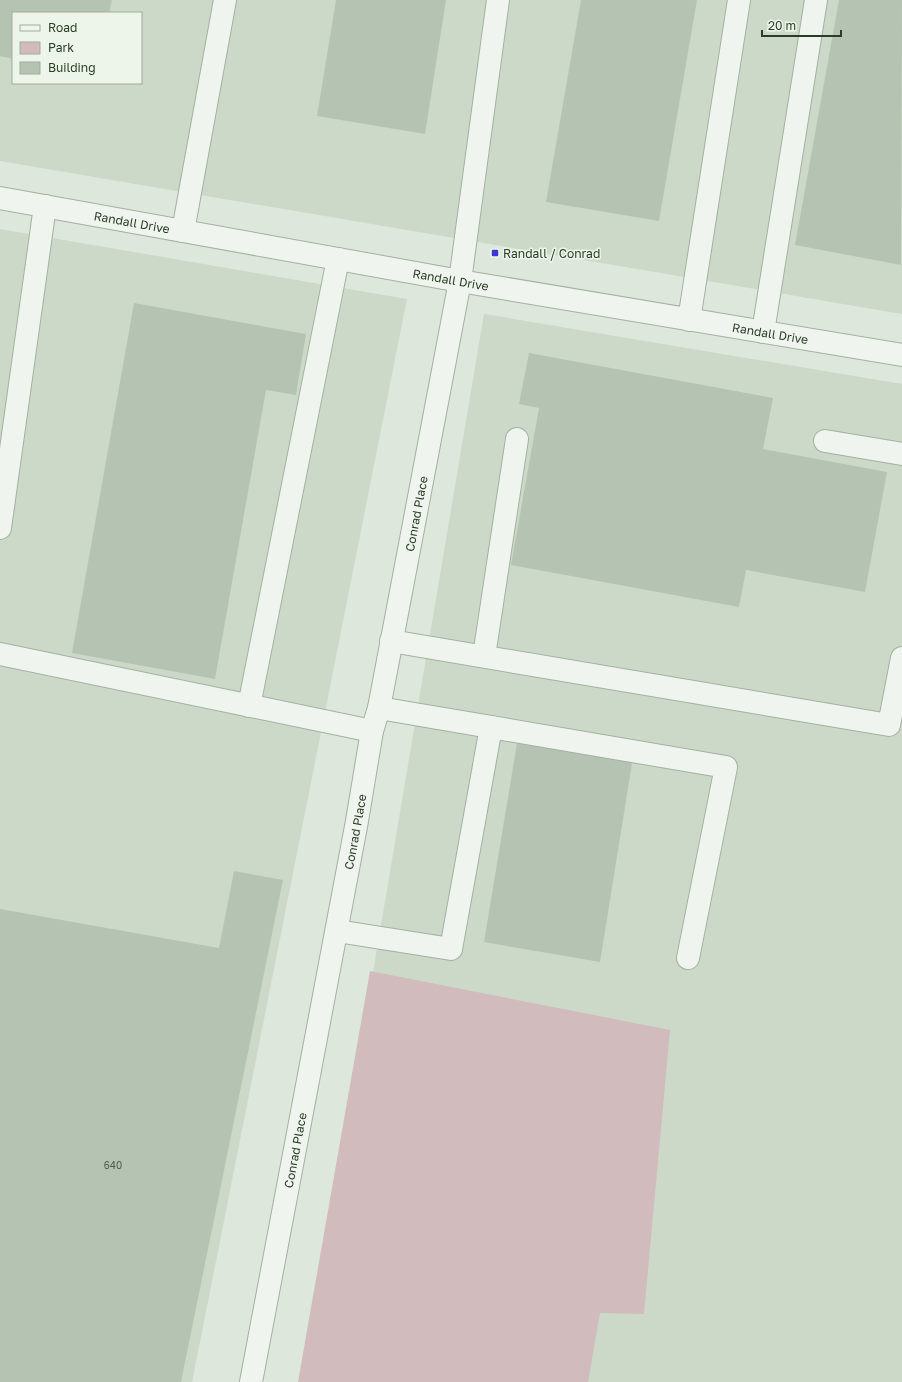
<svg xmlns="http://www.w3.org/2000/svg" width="902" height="1382" font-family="'Golos Text',sans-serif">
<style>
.built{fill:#ccd9c9;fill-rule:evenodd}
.green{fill:#d1bbbd}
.building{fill:#b5c4b2}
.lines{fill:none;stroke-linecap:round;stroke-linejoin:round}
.minor-casing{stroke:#a3b1a0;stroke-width:24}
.minor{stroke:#eff5ee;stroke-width:22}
.poi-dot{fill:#3b36d6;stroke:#edf4ea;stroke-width:1.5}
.labels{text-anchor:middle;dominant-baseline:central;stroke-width:3;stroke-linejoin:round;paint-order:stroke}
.number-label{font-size:10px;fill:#4c5f48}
.street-label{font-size:12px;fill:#293d24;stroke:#edf4ea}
.poi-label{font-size:12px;fill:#293d24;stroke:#edf4ea;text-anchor:start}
</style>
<rect width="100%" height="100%" fill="#dde7db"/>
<g class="built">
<path d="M0,0H902V314L0,161ZM13,13H141V83H13Z"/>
<polygon points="0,229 407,299 192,1382 0,1382"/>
<polygon points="484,314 902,384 902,1382 304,1382"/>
</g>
<polygon class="green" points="370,971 670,1030 644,1314 600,1313 588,1382 298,1382"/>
<g class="building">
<polygon points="0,0 112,0 109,13 13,13 13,59 0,56"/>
<polygon points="336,0 446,0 425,134 317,116"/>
<polygon points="581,0 697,0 659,221 546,202"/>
<polygon points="839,0 902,0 901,265 795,245"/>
<polygon points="134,303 306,334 296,395 266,390 215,679 72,653"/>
<polygon points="529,353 773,398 763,449 887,472 865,592 746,570 739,607 511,565 539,408 519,404"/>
<polygon points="519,731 634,751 600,962 484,942"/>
<polygon points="234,871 283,880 181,1382 0,1382 0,909 219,948"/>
</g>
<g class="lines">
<g class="minor-casing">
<g id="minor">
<path id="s1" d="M0,198L460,281L902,355"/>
<polyline points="183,231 225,0"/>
<polyline points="689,320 739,0"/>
<polyline points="763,332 816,0"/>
<polyline points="825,441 902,454"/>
<polyline points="0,528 45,206"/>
<polyline points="391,641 889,725 902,658"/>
<polyline points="0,654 372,731"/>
<polyline points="484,656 517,439"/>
<polyline points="249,706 338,259"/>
<polyline points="379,708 726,767 688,958"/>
<polyline points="337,931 451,949 491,727"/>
<path id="s2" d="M251,1382L357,821L372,731L379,708L460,281L498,0"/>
</g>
</g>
<use href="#minor" class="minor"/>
</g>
<rect class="poi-dot" x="491" y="249" width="8" height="8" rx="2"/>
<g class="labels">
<g class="number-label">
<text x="113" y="1165">640</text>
</g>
<g class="street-label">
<text stroke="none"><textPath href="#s1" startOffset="134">Randall Drive</textPath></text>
<text stroke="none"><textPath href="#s1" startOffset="458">Randall Drive</textPath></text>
<text stroke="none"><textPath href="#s1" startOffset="782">Randall Drive</textPath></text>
<text stroke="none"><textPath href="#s2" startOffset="884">Conrad Place</textPath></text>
<text stroke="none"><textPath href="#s2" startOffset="560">Conrad Place</textPath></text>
<text stroke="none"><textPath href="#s2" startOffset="236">Conrad Place</textPath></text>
</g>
<g class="poi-label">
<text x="503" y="253">Randall / Conrad</text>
</g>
</g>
<rect x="12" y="12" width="130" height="72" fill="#edf4ea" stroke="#9fab9b"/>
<rect x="20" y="25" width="20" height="6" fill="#eff5ee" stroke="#9fab9b"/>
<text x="48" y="32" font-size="12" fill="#293d24">Road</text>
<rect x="20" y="42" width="20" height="12" fill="#d1bbbd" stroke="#9fab9b"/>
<text x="48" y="52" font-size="12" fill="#293d24">Park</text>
<rect x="20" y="62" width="20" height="12" fill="#b5c4b2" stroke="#9fab9b"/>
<text x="48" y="72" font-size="12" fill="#293d24">Building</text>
<path d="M762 30v6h79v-6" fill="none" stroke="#293d24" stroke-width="2"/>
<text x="768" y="30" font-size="12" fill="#293d24" stroke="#edf4ea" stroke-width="3" paint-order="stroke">20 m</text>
</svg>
